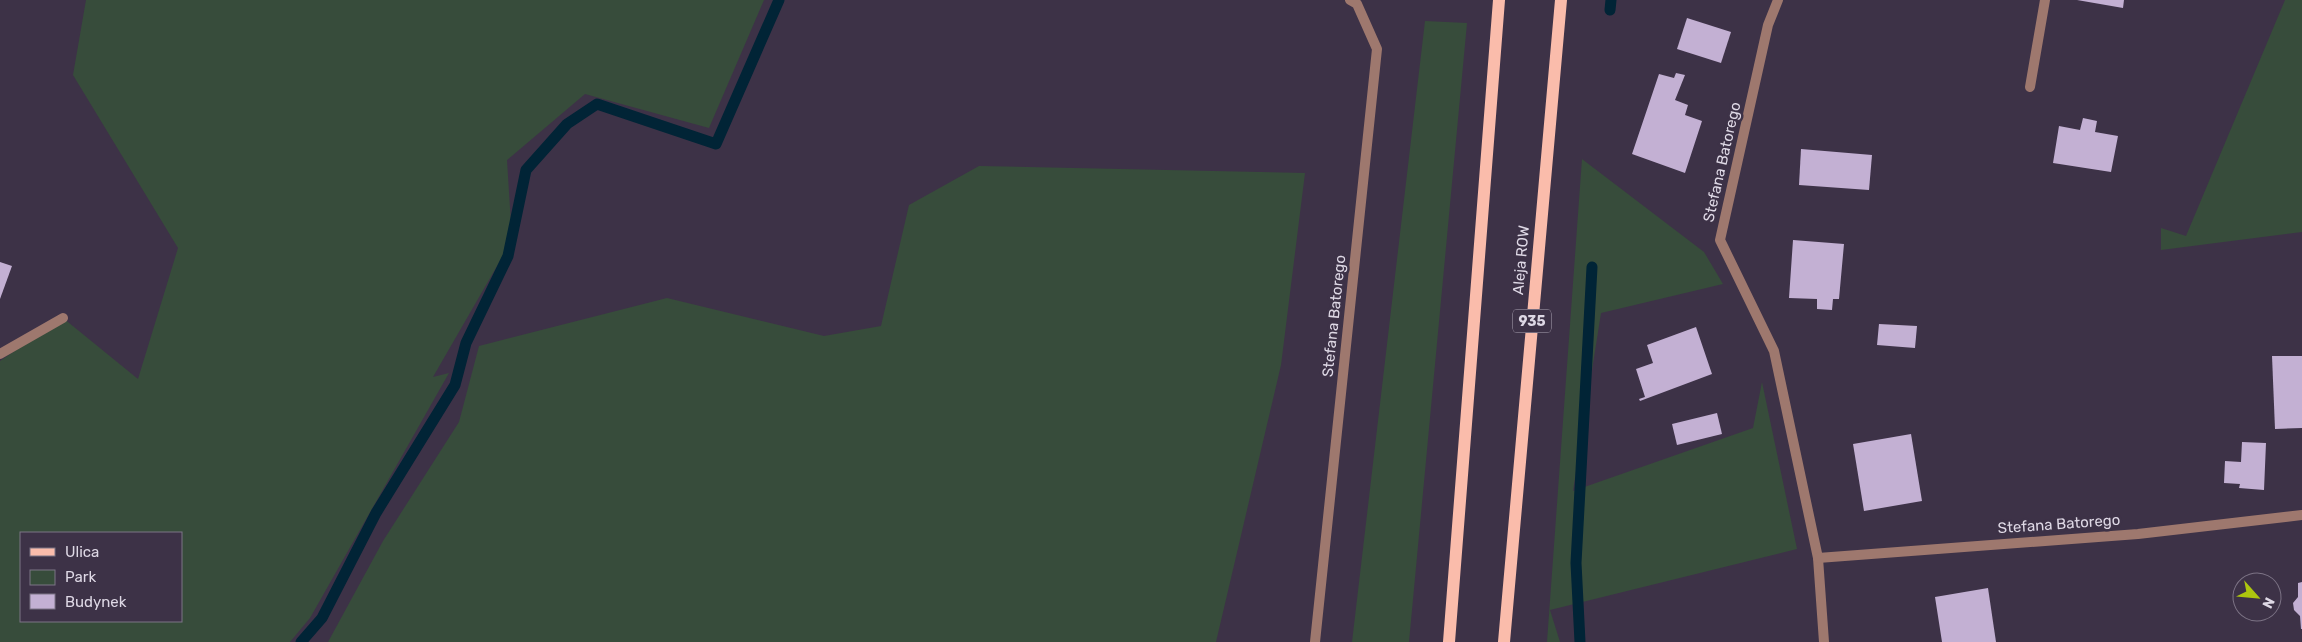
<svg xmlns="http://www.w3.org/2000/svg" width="2302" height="642" font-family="Rubik,sans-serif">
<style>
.green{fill:#374c3b;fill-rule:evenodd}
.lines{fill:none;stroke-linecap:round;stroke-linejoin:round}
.stream{stroke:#012436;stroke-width:11}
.building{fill:#c3b0d3}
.minor{stroke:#9e786e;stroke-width:10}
.primary{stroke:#fabcab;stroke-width:12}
.labels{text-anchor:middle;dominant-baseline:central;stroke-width:5;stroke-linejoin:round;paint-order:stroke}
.shield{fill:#3d3247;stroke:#aea6b6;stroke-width:1}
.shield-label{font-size:14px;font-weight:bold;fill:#ded8e5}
.street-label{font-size:15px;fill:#ded8e5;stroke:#3d3247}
</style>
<rect width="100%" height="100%" fill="#3d3247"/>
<g class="green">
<path d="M86,0H764L709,128L585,94L507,160L512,240L433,377L449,373L310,618L290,642H0V361L63,318L138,379L178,248L73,75ZM21,533H181V621H21Z"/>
<polygon points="2285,0 2302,0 2302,232 2161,250 2161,228 2186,236"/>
<polygon points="1425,21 1467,23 1409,642 1352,642"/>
<polygon points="1582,159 1704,252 1723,284 1601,313 1573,491 1753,428 1762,382 1797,549 1550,610 1560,642 1547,642"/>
<polygon points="979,166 1305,173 1281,365 1216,642 328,642 383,541 459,422 479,346 667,298 824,336 881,326 909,205"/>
</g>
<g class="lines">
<g class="stream">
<polyline points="1610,10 1611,0"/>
<polyline points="301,642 322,618 376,513 455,385 466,343 508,256 526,170 567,124 597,104 716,144 779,0"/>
<polyline points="1580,642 1576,563 1592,267"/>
</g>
</g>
<g class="building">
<polygon points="2077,0 2124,0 2123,8"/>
<polygon points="1687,18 1731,32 1721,63 1677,49"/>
<polygon points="1676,73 1685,75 1675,100 1688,105 1685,115 1702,121 1685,173 1632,154 1659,74 1674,78"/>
<polygon points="2083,118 2097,121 2095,132 2118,136 2111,172 2053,163 2059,126 2080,130"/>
<polygon points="1801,149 1872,155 1869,190 1799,185"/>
<polygon points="1793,240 1844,244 1839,299 1833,299 1832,310 1817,309 1817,299 1789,298"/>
<polygon points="0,262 12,266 0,299"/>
<polygon points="1879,324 1917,326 1915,348 1877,345"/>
<polygon points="1696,327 1712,374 1640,401 1639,399 1645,397 1636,369 1653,363 1647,345"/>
<polygon points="2272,356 2302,356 2302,428 2275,429"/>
<polygon points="1717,413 1722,434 1677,445 1672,424"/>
<polygon points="1911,434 1922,501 1864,511 1853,444"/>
<polygon points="2242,442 2266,443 2264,490 2239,488 2240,484 2224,483 2225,461 2241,462"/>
<polygon points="2302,582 2302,629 2301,629 2300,616 2294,610 2293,603 2298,597 2298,583"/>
<polygon points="1988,588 1996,642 1942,642 1935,597"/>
</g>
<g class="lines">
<g class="minor">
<polyline points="1778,0 1768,25 1720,240 1774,351 1818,558 1824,642"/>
<polyline points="2030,87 2045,0"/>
<polyline points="0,354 63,318"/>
<polyline points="1818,558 2138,534 2302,515"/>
<polyline points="1315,642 1377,49 1357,4 1350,0"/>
</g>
<g class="primary">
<polyline points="1449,642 1499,0"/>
<polyline points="1504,642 1561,0"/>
</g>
</g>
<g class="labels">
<rect class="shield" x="1513" y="309.5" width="38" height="23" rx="4"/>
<g class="shield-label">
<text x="1532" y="321">935</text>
</g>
<g class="street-label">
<text transform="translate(1722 162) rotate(-77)">Stefana Batorego</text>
<text transform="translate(1521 260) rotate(-85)">Aleja ROW</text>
<text transform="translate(1334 316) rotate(-84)">Stefana Batorego</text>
<text transform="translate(2059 524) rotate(-4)">Stefana Batorego</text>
</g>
</g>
<rect x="20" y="532" width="162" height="90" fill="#3d3247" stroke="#7d7486"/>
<rect x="30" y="548" width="25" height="8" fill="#fabcab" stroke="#7d7486"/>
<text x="65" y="557" font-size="15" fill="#ded8e5">Ulica</text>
<rect x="30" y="570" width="25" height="15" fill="#374c3b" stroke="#7d7486"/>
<text x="65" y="582" font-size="15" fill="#ded8e5">Park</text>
<rect x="30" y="594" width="25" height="15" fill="#c3b0d3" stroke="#7d7486"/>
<text x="65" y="607" font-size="15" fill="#ded8e5">Budynek</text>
<g transform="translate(2257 597) rotate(117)"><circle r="24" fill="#3d3247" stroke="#7d7486"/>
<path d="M0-4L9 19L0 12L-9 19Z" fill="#adc60f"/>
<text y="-8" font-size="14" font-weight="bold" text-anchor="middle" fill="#ded8e5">N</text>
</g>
</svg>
